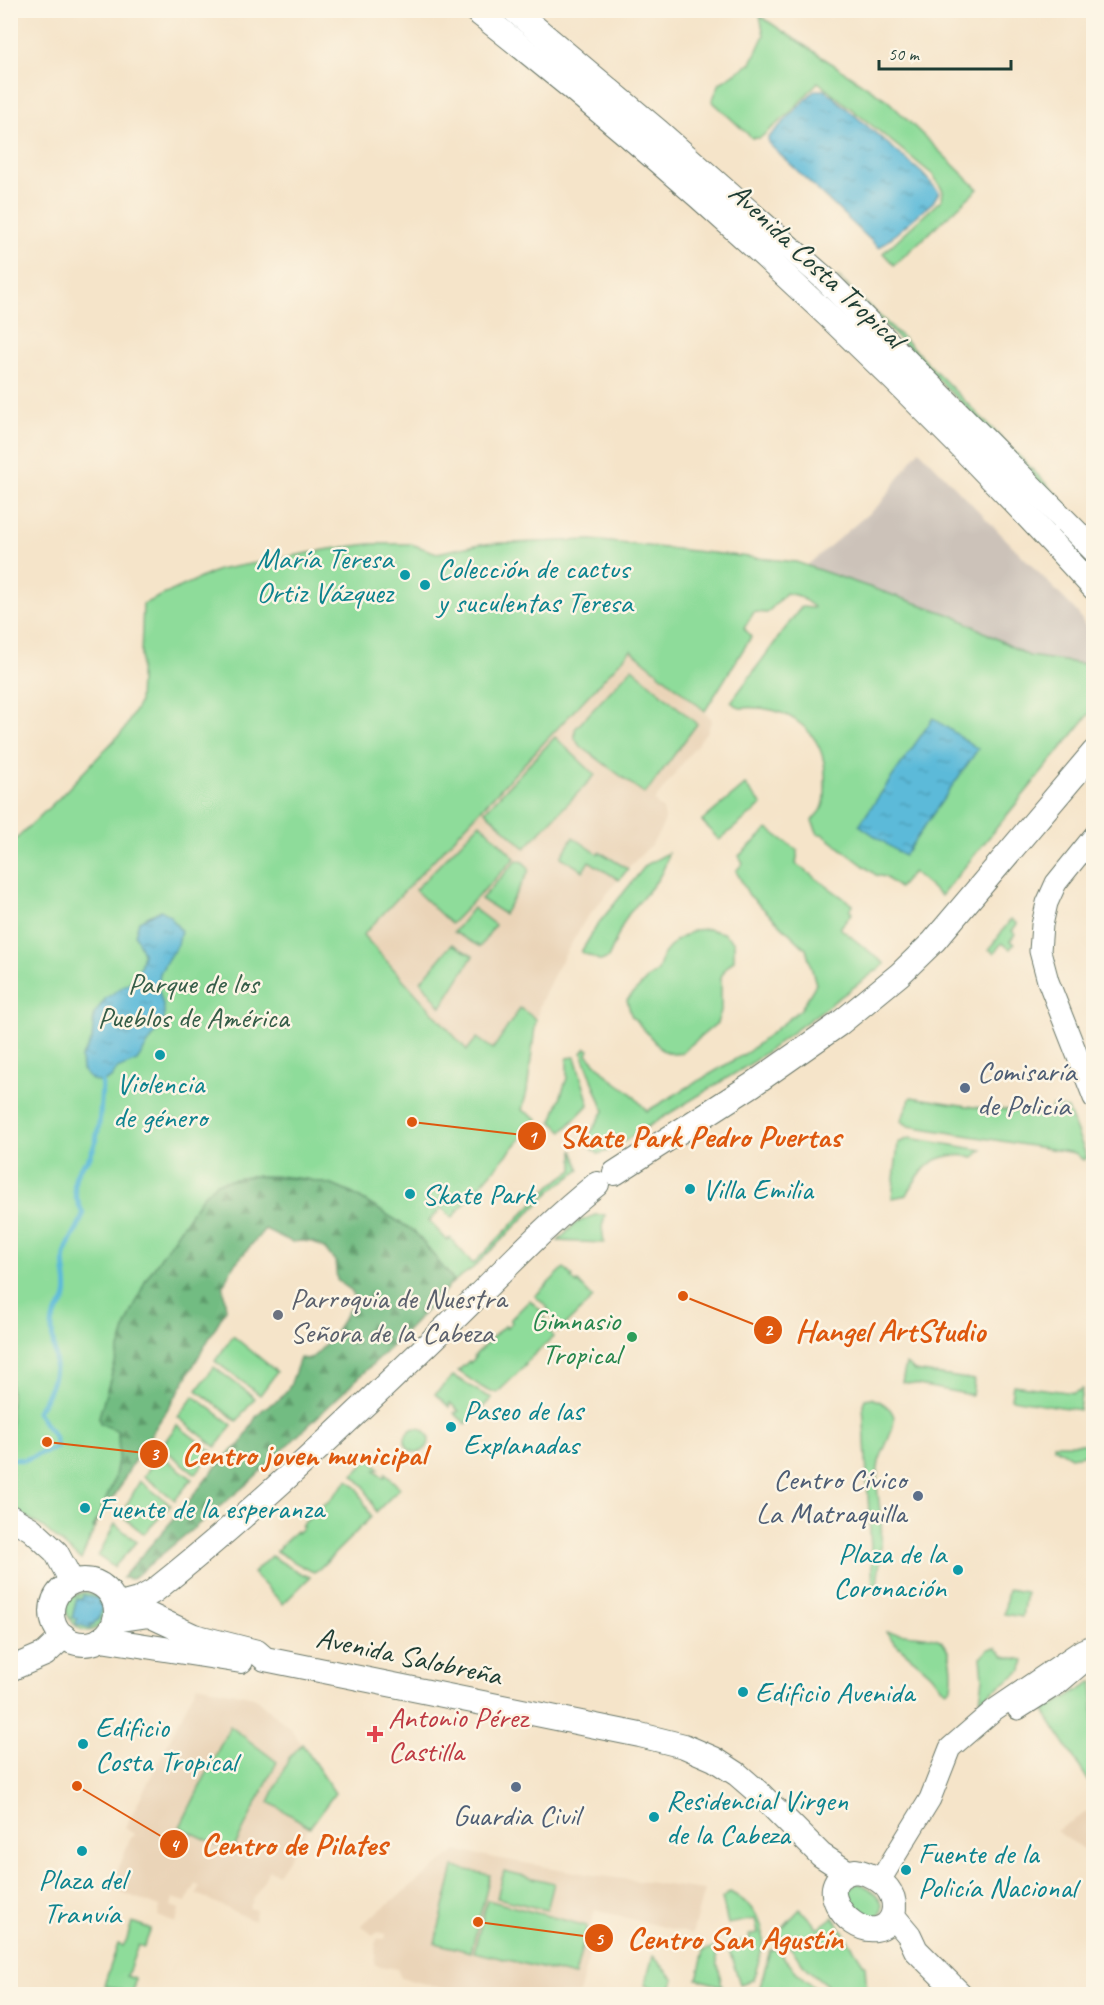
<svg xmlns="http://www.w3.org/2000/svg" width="1104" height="2005" font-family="Caveat,sans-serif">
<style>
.built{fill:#ead4b8}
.industrial{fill:#ccc2b9}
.green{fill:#8edc9a;stroke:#568c67;stroke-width:1.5;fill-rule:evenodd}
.forest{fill:url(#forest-firs);stroke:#487c5b;stroke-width:1.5}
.water{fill:url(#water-ripples);stroke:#3d7c86;stroke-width:1.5}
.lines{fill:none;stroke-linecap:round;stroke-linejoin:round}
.stream{stroke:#5bbad9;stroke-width:5}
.tertiary-casing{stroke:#6a7768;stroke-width:23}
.secondary-casing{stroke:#6a7768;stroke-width:26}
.tertiary{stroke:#fff;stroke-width:21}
.secondary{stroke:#fff;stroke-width:24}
.culture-dot{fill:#0f9aa8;stroke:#fcf5e5;stroke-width:2}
.service-dot{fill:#5c6f8a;stroke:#fcf5e5;stroke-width:2}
.worship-dot{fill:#6b7280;stroke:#fcf5e5;stroke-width:2}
.leisure-dot{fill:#2e9e5b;stroke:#fcf5e5;stroke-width:2}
.health-dot{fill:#e0444e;stroke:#fcf5e5;stroke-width:2}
.labels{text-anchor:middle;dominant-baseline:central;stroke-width:5;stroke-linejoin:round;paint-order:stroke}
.street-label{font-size:30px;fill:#1f3d34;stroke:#fcf5e5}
.culture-label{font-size:30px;fill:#0d838f;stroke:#fcf5e5;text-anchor:start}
.park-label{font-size:30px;fill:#355d48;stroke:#fcf5e5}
.service-label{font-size:30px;fill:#4e5e75;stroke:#fcf5e5;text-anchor:start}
.worship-label{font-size:30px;fill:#5b616d;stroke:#fcf5e5;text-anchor:start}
.leisure-label{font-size:30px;fill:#27864d;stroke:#fcf5e5;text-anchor:end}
.health-label{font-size:30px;fill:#be3a42;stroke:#fcf5e5;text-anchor:start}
.leader{fill:none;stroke:#de580e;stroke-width:2}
.callout-dot{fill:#de580e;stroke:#fcf5e5;stroke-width:2}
.mark-label{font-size:18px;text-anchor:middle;font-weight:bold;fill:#fff}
.callout-label{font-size:32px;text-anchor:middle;font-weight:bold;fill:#de580e;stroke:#fcf5e5;stroke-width:5;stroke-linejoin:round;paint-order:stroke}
</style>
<defs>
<pattern id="forest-firs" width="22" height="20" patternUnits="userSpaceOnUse" patternTransform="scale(1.5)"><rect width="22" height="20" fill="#72bc82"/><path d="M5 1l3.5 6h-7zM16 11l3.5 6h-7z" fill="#5d9a6b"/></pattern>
<pattern id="water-ripples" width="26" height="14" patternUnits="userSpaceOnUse" patternTransform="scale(1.5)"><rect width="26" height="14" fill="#5bbad9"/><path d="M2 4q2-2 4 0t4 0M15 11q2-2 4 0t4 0" fill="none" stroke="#4b98b1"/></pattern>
</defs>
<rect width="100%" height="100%" fill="#fcf5e5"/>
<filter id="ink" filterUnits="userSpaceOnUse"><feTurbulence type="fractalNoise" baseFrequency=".0167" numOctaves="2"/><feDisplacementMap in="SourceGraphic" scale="12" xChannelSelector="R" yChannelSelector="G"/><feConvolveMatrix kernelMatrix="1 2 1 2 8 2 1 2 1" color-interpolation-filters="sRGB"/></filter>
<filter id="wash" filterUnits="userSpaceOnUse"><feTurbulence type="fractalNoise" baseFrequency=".008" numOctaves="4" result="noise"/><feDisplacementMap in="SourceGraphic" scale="24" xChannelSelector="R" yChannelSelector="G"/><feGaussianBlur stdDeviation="1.35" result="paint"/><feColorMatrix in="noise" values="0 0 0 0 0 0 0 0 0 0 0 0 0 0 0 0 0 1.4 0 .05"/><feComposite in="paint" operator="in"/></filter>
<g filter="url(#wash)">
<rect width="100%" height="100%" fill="#f5e4c9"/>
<g class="built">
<polygon points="631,649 712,719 708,730 654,801 663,810 665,819 661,829 652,844 630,866 585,920 555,972 540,1004 533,1034 527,1091 468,1050 363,935"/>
<polygon points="197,1685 254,1697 291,1729 335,1793 314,1820 278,1874 269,1870 249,1908 256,1910 254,1921 197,1894 200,1887 196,1884 186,1902 173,1898 171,1906 179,1909 176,1923 158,1916 160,1907 111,1888 131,1836 133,1837 134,1834 125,1828"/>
<polygon points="1093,1808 1093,1856 1056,1831"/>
<polygon points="456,1851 587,1874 704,1890 692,1934 595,1910 587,1937 593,1940 579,1994 467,1994 401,1978 397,1969 374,1965 377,1939 385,1939 386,1934 378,1932 373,1935 361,1925"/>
</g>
<polygon class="industrial" points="919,450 1077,612 1086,627 1090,643 1091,665 1029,656 954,616 805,567 881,503"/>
<g class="green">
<polygon points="760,16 887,100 978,189 894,265 883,253 942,199 943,191 933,175 818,82 789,114 760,138 752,138 712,101 720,83 751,63 764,35"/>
<polygon points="837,276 902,337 1066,504 1063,507"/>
<path d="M591,540L796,562L954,616L1029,656L1091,665C1094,681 1095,696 1091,712L941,896L913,872L899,888L885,877L876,875L822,834H818L812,821C815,816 821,811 823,806C826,799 825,789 825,782C828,733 788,703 740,708L731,702L801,607L813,608L814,607L799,596L786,593L767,613L754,612L744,628L751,637L705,711L631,650L363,935L467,1050L477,1038L493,1049L520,1008L536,1019L527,1091L522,1110L538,1119L452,1218L442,1208L429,1221L447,1240L450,1238L473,1264L551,1185L573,1170V1150L580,1170L553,1189L473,1268L454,1281L414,1231L353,1194L332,1185L306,1179L280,1176H251L216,1183L202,1197L146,1279L126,1326L99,1417L100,1423L118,1431L119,1456L114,1481L81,1560L43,1527L11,1508L10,1049L15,1034L11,1023V844L59,798L124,730L139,703L143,604L218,570L330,549L370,544H411L437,553L481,544Z"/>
<polygon points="632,668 697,724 645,794 579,745 575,738 575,729"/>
<polygon points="555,737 595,775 525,848 485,811"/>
<polygon points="745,785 762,805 719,840 702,821"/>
<polygon points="480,823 515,858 451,924 415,890"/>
<polygon points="768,829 798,851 796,864 853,905 849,910 852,913 840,928 885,964 747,1066 608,1151 598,1154 585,1142 604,1111 582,1053 586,1048 589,1050 587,1054 610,1078 631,1093 647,1111 748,1052 801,1009 816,984 806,949 749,895 736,871 743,863 739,856"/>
<polygon points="573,837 598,854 600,852 628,869 619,880 589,861 583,871 561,857"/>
<path d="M668,853C665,879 643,895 628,915C620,927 615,944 608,958L601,961L581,952L598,924L646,865Z"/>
<polygon points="517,860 523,862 529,868 528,873 504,914 481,899"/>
<polygon points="473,908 495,925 480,947 454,932"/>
<polygon points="1011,919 1017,924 1012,931 1015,934 1010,941 1014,944 1010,949 1002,943 994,953 989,949"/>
<polygon points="708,929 723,933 734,942 734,960 726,968 721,977 721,1011 717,1023 681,1053 673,1054 662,1050 631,1015 627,1000 647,979 658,971 663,955 675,941 694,930"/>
<polygon points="452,944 473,956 441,1007 421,981"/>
<polygon points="575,1057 589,1104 563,1131 552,1122 567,1078 567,1058"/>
<polygon points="911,1097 986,1109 987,1107 1049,1116 1052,1106 1068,1109 1087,1158 1083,1160 1075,1153 909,1126 901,1121"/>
<path d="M909,1138L982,1150L974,1157C938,1151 923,1163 907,1195L892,1198L898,1143Z"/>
<polygon points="595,1215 605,1215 602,1227 604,1243 558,1241 576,1223"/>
<polygon points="564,1268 573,1277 571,1278 577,1284 578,1282 593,1298 558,1332 547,1307 535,1296"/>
<polygon points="530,1300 541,1311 553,1337 524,1364 526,1365 497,1393 483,1388 458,1371 469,1361 470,1363 476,1357 474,1356 505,1325 506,1328 512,1322 510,1320"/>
<polygon points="233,1336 277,1372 260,1395 215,1361"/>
<polygon points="906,1364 915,1371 974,1380 972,1395 902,1382"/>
<polygon points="214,1367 255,1398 237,1421 197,1390"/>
<path d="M453,1376C467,1383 478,1393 492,1398L466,1424L454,1413L459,1411L450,1403L449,1407L435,1394Z"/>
<polygon points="1013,1385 1074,1393 1082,1389 1079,1410 1011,1399"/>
<polygon points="194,1396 232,1425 216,1447 178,1417"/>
<path d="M871,1398C880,1401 889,1405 893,1414C898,1425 882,1450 879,1462C874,1485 880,1500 881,1522C883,1544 879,1565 877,1587L873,1586L863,1404L865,1399Z"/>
<polygon points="177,1425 212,1452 196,1474 161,1447"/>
<circle cx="417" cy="1440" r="12"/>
<polygon points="1093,1442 1093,1453 1071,1457 1054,1447 1054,1444 1084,1444"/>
<polygon points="159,1454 192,1479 175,1500 144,1476"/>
<polygon points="370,1458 380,1469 375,1470 384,1478 385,1474 400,1488 376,1512 364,1486 353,1475"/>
<path d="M348,1480L358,1489L371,1517L319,1569L314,1572C300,1567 289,1558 276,1551L296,1531L297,1533L303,1527L301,1526L325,1503L326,1504Z"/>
<polygon points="140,1481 171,1505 144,1534 121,1515"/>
<polygon points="115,1524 137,1542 114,1567 98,1556"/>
<path d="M271,1556C284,1563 295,1572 310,1577L283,1604L253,1573Z"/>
<polygon points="1008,1589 1026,1592 1022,1617 1004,1614"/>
<path d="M85,1592C98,1594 109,1604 103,1619C89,1654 40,1601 85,1592ZM83,1596L102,1605L90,1627L77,1619Z"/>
<path d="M886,1632C896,1633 931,1636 938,1639C953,1646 953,1674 951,1687L946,1691C939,1687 937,1680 931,1674C918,1661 895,1647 886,1632Z"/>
<polygon points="996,1648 1004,1656 1024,1660 1022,1670 980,1700 983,1678 981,1657 989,1649"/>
<polygon points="1093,1681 1093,1788 1044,1711"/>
<polygon points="230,1726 277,1762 232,1852 180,1827"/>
<polygon points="302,1744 335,1793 310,1827 269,1802 289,1758"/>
<polygon points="454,1867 490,1875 471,1952 435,1943"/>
<polygon points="504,1871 554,1883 547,1910 497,1898"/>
<path d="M858,1883C868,1886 889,1901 880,1914C878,1917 875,1918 872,1918C858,1917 834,1891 858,1883Z"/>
<path d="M730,1892C747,1901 760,1914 763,1934C765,1945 756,1969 753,1980L740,1984L727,1944L750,1939L749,1935L758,1933L755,1919L728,1924L722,1898Z"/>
<polygon points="487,1900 587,1926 575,1976 474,1952"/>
<polygon points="800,1909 818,1928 833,1917 865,1966 867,1994 838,1994 807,1969 778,1932"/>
<polygon points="132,1922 151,1929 144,1947 138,1945 127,1976 135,1979 133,1994 104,1985 118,1944 123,1946 127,1939"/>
<polygon points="715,1948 722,1986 697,1979 704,1950"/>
<polygon points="776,1949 802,1978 822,1994 758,1994 770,1950"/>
<polygon points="653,1956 674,1979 670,1993 645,1985"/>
</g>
<path class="forest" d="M251,1176L306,1179L332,1185L353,1194L414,1231L454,1281L397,1341L247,1484L132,1579L122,1578L185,1506L222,1459L241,1444L256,1417L264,1408L280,1399L290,1386L300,1358L310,1359C329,1345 342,1321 354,1301L352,1291L337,1280L335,1261L324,1248L313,1242L302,1241L292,1242L265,1229L233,1266L223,1286L226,1309L177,1394L132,1464L120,1487L93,1528L114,1481L119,1456L118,1431L100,1423L99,1417L126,1326L146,1279L202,1197L216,1183Z"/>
<g class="water">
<polygon points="815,90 825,90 922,173 939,192 933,202 879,248 769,144 768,138"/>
<polygon points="933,718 978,749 904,856 859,825"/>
<polygon points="161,910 170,916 181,931 178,945 169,957 160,973 158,988 164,1009 164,1020 137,1061 117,1069 111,1078 102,1083 90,1079 82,1070 81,1058 92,1040 94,1014 106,998 131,981 140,967 143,953 135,935 139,921"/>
<polygon points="83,1595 99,1599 98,1604 103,1605 98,1621 95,1621 94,1625 91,1624 90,1628 76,1624 77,1619 72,1618 77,1598 82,1599"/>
</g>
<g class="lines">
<path class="stream" d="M10,1459L24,1460L57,1447L55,1438L37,1412C48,1395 57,1378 55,1356C54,1344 50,1333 53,1320C55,1311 65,1305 66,1296C69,1282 62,1268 65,1255C68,1240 79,1230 83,1214C76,1199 70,1184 79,1169C83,1163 89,1160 91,1154C100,1136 101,1103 102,1083"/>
</g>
</g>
<g filter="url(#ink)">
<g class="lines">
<g class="tertiary-casing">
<g id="tertiary">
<polyline points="1094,836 1056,883 1047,903 1042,925 1040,951 1048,981 1094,1098"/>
<polyline points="1018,1709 1059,1683 1085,1661"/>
<polyline points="879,1882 930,1799 950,1748 994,1710 1082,1650 1094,1645"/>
</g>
</g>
<g class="secondary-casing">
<g id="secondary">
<path d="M475,10C697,184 904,379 1094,588"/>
<polyline points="514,10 659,132 824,278 1094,550"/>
<polyline points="615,1173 752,1085 839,1024 900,974 934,941 1094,752"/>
<polyline points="10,1517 31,1529 56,1552 72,1582"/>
<circle cx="84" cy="1612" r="32"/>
<path d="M116,1606L138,1600L154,1591C257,1509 353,1417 448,1325C497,1278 543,1227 597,1184"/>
<polyline points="115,1620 149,1615 194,1636 257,1652 265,1659 640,1735 684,1746 714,1759 737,1774 760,1794 821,1855 847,1872"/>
<polyline points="101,1639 241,1661"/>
<polyline points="10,1669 45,1654 64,1636"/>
<path d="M856,1871C868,1873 884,1881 890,1892C898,1906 894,1926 876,1929C845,1934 810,1877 856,1871Z"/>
<polyline points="893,1916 909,1935 916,1950 960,1994"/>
</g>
</g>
<use href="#tertiary" class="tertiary"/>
<use href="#secondary" class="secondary"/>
</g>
</g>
<g class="culture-dot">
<circle cx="405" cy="575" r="6"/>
<circle cx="425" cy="585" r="6"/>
<circle cx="160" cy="1055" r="6"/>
<circle cx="690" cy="1189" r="6"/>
<circle cx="410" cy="1194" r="6"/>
<circle cx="451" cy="1427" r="6"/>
<circle cx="85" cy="1508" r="6"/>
<circle cx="958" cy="1570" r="6"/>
<circle cx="743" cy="1692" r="6"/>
<circle cx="83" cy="1744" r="6"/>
<circle cx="654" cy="1817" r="6"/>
<circle cx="82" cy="1851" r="6"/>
<circle cx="906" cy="1870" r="6"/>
</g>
<g class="service-dot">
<circle cx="965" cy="1088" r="6"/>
<circle cx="918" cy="1496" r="6"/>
<circle cx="516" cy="1787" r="6"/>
</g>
<circle class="worship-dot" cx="278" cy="1315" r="6"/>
<circle class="leisure-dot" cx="632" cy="1337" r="6"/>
<path class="health-dot" d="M372 1725h6v6h6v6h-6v6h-6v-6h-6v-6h6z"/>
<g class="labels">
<g class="street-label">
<text transform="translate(817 265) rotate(43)">Avenida Costa Tropical</text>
<text transform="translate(409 1656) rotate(12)">Avenida Salobreña</text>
</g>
<g class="culture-label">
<text x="393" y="558" text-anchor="end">María Teresa<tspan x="393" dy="34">Ortiz Vázquez</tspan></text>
<text x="437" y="568">Colección de cactus<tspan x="437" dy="34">y suculentas Teresa</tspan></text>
<text x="160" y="1083" text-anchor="middle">Violencia<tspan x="160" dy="34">de género</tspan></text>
<text x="702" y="1189">Villa Emilia</text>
<text x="422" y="1194">Skate Park</text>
<text x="463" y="1410">Paseo de las<tspan x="463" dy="34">Explanadas</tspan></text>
<text x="97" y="1508">Fuente de la esperanza</text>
<text x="946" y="1553" text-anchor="end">Plaza de la<tspan x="946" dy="34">Coronación</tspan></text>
<text x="755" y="1692">Edificio Avenida</text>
<text x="95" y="1727">Edificio<tspan x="95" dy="34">Costa Tropical</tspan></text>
<text x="666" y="1800">Residencial Virgen<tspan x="666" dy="34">de la Cabeza</tspan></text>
<text x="918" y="1853">Fuente de la<tspan x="918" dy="34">Policía Nacional</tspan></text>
<text x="82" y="1879" text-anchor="middle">Plaza del<tspan x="82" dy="34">Tranvía</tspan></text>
</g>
<g class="park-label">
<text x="193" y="983">Parque de los<tspan x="193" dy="34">Pueblos de América</tspan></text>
</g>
<g class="service-label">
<text x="977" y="1071">Comisaría<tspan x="977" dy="34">de Policía</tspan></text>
<text x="906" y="1479" text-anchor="end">Centro Cívico<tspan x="906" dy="34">La Matraquilla</tspan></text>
<text x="516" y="1815" text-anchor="middle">Guardia Civil</text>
</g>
<g class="worship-label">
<text x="290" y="1298">Parroquia de Nuestra<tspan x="290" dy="34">Señora de la Cabeza</tspan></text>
</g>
<g class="leisure-label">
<text x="620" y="1320">Gimnasio<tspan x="620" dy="34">Tropical</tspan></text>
</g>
<g class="health-label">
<text x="388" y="1717">Antonio Pérez<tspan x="388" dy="34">Castilla</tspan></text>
</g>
</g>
<path class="leader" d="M412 1122L532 1136M683 1296L768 1330M47 1442L154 1454M77 1786L174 1844M478 1922L599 1938"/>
<g class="callout-dot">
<circle cx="412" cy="1122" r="6"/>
<circle cx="683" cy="1296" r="6"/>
<circle cx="47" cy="1442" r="6"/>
<circle cx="77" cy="1786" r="6"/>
<circle cx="478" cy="1922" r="6"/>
<circle cx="532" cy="1136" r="15"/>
<circle cx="768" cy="1330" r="15"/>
<circle cx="154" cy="1454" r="15"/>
<circle cx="174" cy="1844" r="15"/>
<circle cx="599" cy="1938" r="15"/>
</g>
<g class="mark-label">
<text x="532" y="1143">1</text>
<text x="768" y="1336">2</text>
<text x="154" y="1460">3</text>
<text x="174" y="1851">4</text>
<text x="599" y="1945">5</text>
</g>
<g class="callout-label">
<text x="700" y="1147">Skate Park Pedro Puertas</text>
<text x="890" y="1341">Hangel ArtStudio</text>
<text x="304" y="1465">Centro joven municipal</text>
<text x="294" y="1855">Centro de Pilates</text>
<text x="735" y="1949">Centro San Agustín</text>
</g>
<rect width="1104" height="2005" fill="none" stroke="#fcf5e5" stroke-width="36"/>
<path d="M879 60v9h132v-9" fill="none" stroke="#1f3d34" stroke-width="3"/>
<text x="888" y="60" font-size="18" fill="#1f3d34" stroke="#fcf5e5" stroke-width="4.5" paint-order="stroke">50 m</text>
</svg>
